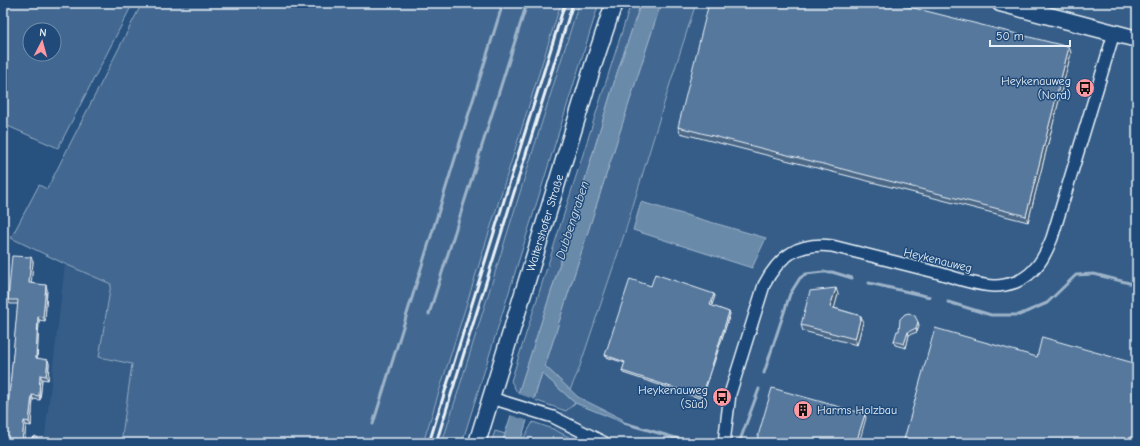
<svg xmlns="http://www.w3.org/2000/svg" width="1140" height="446" font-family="'Comic Neue',sans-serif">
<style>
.built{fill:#355d88}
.green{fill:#436891;stroke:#96acc4;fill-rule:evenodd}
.water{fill:#6b8aaa;stroke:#9db3c9}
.pier{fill:#27517f}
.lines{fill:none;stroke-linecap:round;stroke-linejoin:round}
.stream{stroke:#9db3c9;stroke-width:3}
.street-casing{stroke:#e8f1f8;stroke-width:14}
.secondary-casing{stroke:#e8f1f8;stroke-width:19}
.street{stroke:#1f4a7a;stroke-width:11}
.secondary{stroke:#1f4a7a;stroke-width:16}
.rail{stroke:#e8f1f8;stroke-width:3}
.wall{fill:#4b6787;stroke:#e8f1f8}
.shaded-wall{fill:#3d546e;stroke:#e8f1f8}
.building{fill:#57789d;stroke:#e8f1f8}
.labels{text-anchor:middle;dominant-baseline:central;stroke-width:3;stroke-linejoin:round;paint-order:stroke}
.poi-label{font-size:12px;fill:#e8f1f8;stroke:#1f4a7a;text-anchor:end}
.street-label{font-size:12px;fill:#e8f1f8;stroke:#1f4a7a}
.water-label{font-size:13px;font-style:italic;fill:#d5e2ec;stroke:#1f4a7a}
</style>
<rect width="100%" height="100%" fill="#27517f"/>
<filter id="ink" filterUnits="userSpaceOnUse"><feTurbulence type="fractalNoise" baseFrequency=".025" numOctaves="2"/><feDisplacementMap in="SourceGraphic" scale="8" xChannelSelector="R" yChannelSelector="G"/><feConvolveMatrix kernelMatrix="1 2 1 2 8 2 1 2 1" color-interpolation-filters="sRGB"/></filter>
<g filter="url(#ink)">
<g class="built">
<polygon points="561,3 579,3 442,443 423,443"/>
<polygon points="696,3 1137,3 1137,443 580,443 553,429 578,369 625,232 669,87"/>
<polygon points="65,264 111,284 99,357 132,364 121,443 44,443"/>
</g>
<g class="green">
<path d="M3,3H133L58,148L3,124ZM30,30H54V54H30Z"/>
<polygon points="142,3 561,3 423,443 121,443 132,364 99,357 111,284 65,264 11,238 39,185 47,189"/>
<polygon points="579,3 599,3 462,443 442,443"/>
<polygon points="631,3 641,3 617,73 553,286 518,394 511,381"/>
<polygon points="661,3 696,3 669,87 625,232 578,372 570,390 545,366"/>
<polygon points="542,373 575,403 566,411 534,400"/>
<polygon points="533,422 553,429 580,443 491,443 495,431 523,439"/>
</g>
<g class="water">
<polygon points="641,3 661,3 545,366 578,397 622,419 624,423 575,403 542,373 520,443 502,443 553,286 617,73"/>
<polygon points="641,202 766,238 752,268 633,230"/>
</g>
<polygon class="pier" points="516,393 536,400 529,421 510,415"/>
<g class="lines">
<g class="stream">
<polyline points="869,283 930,297"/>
<polyline points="948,302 991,315 1019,315 1047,303 1076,275 1094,274 1137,285"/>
<polyline points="429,314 527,3"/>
<polyline points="764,373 790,294 800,278 806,274 823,272 832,272 852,278"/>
<polyline points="624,423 693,443"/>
<polyline points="373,424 503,3"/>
<polyline points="739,443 759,389"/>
</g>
<g class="street-casing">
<g id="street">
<polyline points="491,398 553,417 605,443"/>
<path d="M724,443L730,394L764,285C779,256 798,242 832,246C867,255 903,264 939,273C955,278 978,286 995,286C1002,286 1010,284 1016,282C1036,274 1045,256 1052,238L1114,33"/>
</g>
</g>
<g class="secondary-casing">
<g id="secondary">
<polyline points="1000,3 1137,39"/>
<polyline points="477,443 593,66 614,3"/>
</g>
</g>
<use href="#street" class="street"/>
<use href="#secondary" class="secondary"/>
<g class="rail">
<polyline points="429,443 565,3"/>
<polyline points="436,443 573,3"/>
</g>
</g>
<g class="wall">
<polygon points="1069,47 1071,53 1028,222 680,133 678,127"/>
<polygon points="33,261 31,283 47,289 45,321 39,320 37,359 48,360 49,364 48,380 42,379 40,400 33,399 31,426 26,425 24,441 39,443 3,443 7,419 18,304 10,304 8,300"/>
<polygon points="651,286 714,294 715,296 711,306 729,312 730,314 702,399 623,373 622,371 625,363 606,357 605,355"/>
<polygon points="838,294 834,308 861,316 863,322 857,345 803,331 801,325"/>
<polygon points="919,325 917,332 909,335 906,348 895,345 894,341 899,331"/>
</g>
<g class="shaded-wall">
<polygon points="1069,47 1071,53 1028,222 1026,216"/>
<polygon points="31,257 33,261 31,287 29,283"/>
<polygon points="46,285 47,289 45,321 43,317"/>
<polygon points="836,288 838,294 833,313 830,307"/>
<polygon points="714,294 715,296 711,308 710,305"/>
<polygon points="729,312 730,314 702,399 702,397"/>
<polygon points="38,316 39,320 37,363 36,358"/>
<polygon points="861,316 863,322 857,345 855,339"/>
<polygon points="918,322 919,325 917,332 916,328"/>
<polygon points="908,332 909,335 906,348 904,344"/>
<polygon points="48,360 49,364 48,380 46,376"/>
<polygon points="40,375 42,379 40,400 39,396"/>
<polygon points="32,395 33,399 31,426 29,422"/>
<polygon points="865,414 866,418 859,443 856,443"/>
<polygon points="24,421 26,425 24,443 22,442"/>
<polygon points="1137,428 1137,440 1136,443 1133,443"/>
</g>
<g class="building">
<polygon points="709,3 894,3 1069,47 1026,216 678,127"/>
<polygon points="12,256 31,257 29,283 46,285 43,317 38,316 36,358 48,360 46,376 40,375 39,396 32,395 29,422 24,421 22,442 36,436 38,441 38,443 3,443 3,419 7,419 18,300 8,300"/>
<polygon points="655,274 714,294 710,305 729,312 702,397 622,371 625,362 605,355 630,279 651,286"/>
<polygon points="836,288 830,307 861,316 855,339 801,325 810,291"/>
<polygon points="909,313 915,316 918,322 916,328 908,332 904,344 894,341 897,331 899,331 900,319 905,314"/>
<polygon points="935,328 1037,357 1042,337 1137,364 1137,428 1133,443 903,443"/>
<polygon points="772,388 865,414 856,443 756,443"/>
</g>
</g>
<defs>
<g id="bus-disc" transform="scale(1)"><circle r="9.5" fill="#ff9aa2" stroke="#1f4a7a"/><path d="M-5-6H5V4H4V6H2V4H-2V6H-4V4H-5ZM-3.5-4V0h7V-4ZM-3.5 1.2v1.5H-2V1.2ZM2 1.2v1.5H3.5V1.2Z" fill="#111"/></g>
<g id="building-disc" transform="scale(1)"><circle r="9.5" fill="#ff9aa2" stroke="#1f4a7a"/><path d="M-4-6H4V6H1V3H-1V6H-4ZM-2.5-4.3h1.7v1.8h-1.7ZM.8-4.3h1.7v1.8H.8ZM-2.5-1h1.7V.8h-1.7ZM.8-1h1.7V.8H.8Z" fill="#111"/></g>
</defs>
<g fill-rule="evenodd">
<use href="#bus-disc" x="1085" y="88"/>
<use href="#bus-disc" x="722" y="397"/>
<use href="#building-disc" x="803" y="410"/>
</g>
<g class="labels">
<g class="poi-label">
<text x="1071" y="81">Heykenauweg<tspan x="1071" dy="14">(Nord)</tspan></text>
<text x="708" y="390">Heykenauweg<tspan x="708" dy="14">(Süd)</tspan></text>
<text x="817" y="410" text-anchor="start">Harms Holzbau</text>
</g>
<g class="street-label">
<text transform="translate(545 223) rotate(-73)">Waltershofer Straße</text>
<text transform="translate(938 260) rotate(14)">Heykenauweg</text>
</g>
<g class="water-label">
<text transform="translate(572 220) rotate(-72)">Dubbengraben</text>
</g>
</g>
<rect width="1140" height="446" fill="none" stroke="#1f4a7a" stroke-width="16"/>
<rect x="8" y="8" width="1124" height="430" fill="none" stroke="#e8f1f8" stroke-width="1.5" filter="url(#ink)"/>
<g transform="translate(42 42) rotate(6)"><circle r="19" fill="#1f4a7a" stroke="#6f8dac"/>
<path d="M0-3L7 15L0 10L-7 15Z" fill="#ff9aa2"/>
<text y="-6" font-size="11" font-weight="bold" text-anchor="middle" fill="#e8f1f8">N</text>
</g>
<path d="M990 40v6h80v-6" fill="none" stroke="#e8f1f8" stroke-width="2"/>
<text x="996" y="40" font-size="12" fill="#e8f1f8" stroke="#1f4a7a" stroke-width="3" paint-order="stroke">50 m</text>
</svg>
